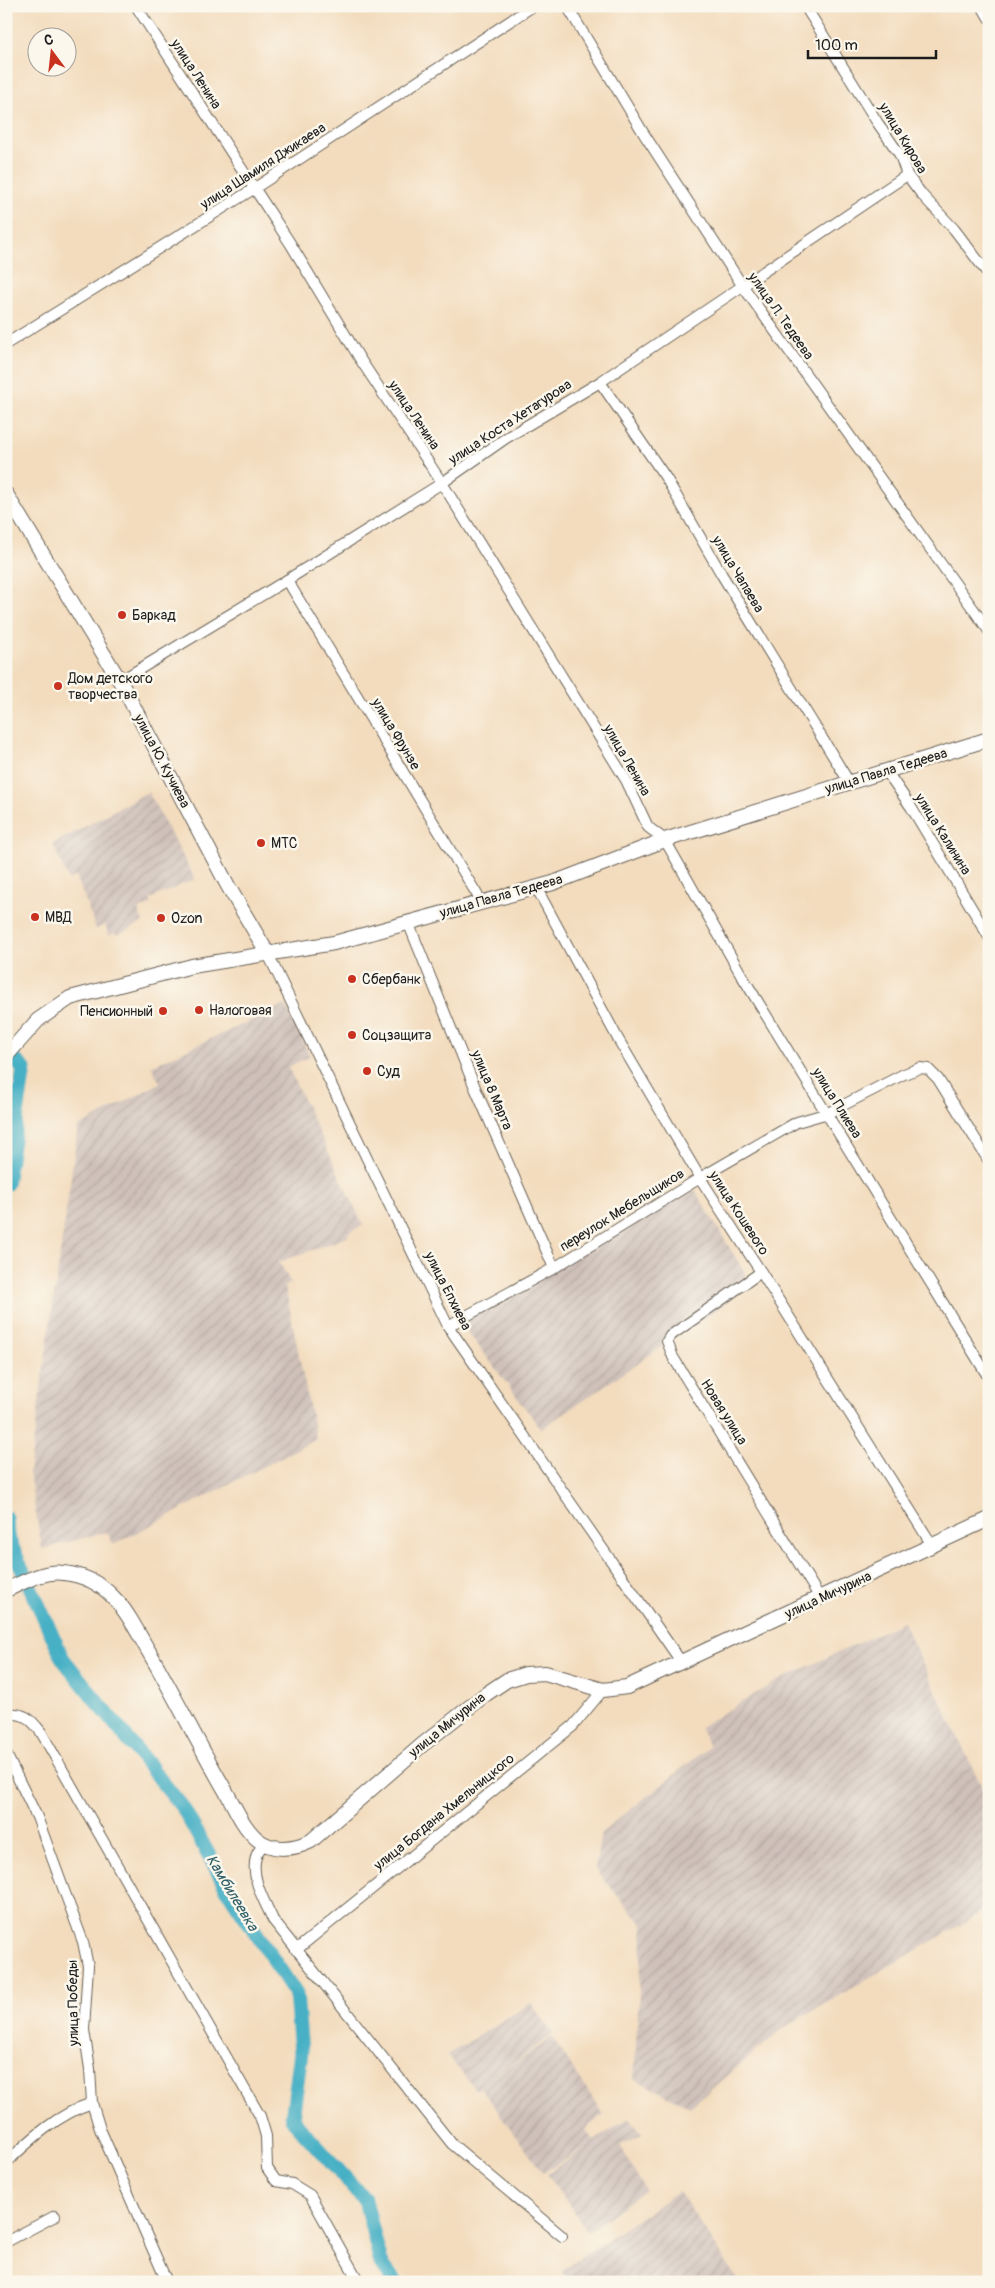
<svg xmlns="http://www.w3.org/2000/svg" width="995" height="2288" font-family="Pangolin,sans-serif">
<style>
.industrial{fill:url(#industrial-furrows)}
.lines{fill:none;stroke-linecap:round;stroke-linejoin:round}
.river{stroke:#47b0c5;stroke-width:15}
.street-casing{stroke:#675f54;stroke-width:12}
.secondary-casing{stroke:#675f54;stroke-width:16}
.street{stroke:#fff;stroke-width:10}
.secondary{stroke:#fff;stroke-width:14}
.poi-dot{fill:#c8321e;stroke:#fbf7ec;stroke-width:2}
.labels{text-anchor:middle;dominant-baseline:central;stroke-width:5;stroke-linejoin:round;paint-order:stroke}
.street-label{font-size:14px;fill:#1c1c1c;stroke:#fbf7ec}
.poi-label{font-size:14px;fill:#1c1c1c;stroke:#fbf7ec;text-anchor:start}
.water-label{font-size:15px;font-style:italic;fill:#2f5f68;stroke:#fbf7ec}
</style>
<defs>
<pattern id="industrial-furrows" width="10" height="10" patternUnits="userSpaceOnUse" patternTransform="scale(1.25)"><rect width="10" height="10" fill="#cfc1ba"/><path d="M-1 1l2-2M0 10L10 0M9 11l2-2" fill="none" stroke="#b1a59f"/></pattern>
</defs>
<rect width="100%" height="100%" fill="#fbf7ec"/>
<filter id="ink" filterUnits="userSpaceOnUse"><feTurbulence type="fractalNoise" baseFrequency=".02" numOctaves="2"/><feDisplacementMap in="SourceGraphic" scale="10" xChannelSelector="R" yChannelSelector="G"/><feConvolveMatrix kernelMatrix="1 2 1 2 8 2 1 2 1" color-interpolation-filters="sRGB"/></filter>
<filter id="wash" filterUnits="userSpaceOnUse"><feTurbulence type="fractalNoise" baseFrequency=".0096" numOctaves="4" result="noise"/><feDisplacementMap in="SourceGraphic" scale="20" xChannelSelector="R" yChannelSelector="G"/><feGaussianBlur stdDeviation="1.12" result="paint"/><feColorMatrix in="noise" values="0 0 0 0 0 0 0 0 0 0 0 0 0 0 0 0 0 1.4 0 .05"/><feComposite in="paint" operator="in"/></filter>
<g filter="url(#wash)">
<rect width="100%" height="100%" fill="#f3dcbd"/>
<g class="industrial">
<polygon points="148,792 195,879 150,899 152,904 138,910 143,922 118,935 115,933 109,935 105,925 96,929 76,876 68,880 53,844"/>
<polygon points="285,1005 310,1056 288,1067 363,1225 348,1233 348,1237 279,1262 291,1283 285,1286 316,1439 113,1545 107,1532 42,1549 29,1473 78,1127 160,1083 151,1066"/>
<polygon points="695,1190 752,1285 541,1429 458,1319"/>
<polygon points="903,1622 989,1802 989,1908 785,2027 690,2107 634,2079 643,1925 595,1869 601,1833 709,1747 700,1727 777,1681"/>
<polygon points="531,2003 553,2034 487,2082 552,2037 604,2115 585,2129 594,2141 629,2118 642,2135 620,2145 645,2190 588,2232 547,2174 589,2145 543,2173 480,2087 476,2090 447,2055"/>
<polygon points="679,2191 739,2282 569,2282 562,2271"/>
</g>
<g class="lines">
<g class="river">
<polyline points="6,1052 24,1069 6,1184"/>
<polyline points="6,1518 7,1536 63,1659 183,1808 229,1892 296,1994 301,2052 292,2119 365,2200 381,2263 395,2282"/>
</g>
</g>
</g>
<g filter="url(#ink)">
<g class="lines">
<g class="street-casing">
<g id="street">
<polyline points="136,6 290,243 360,359 442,483 626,780 648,827 665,840 742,976 989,1378"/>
<polyline points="567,6 644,134 742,285 989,631"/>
<polyline points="805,6 877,122 900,155 907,175 923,196 954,229 989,275"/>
<polyline points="982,6 989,18"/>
<polyline points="6,344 255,188 533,6"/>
<polyline points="600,382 666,478 722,575 849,782"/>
<polyline points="287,580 481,901"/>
<polyline points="120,681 287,580 442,483 506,438 600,382 907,175"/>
<polyline points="887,772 911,807 989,937"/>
<polyline points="536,887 618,1039 700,1178 761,1272 932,1545"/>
<polyline points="408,922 476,1090 554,1268"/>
<polyline points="268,954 448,1326 682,1663"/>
<polyline points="761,1272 670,1336 667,1341 673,1357 820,1598"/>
<polyline points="448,1326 554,1268 700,1178 797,1122 828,1113 904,1074 920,1068 928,1069 938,1079 989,1161"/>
<path d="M6,1714C24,1712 31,1719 41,1732L260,2116L266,2136L267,2168L276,2181L292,2184L310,2195L359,2282"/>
<polyline points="6,1754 37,1817 83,1942 88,1966 84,2030 90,2069 92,2103 100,2129 167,2282"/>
<path d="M264,1843C262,1847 257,1852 256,1857C250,1878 265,1902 273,1920L452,2144L562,2236"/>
<polyline points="296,1950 573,1726 603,1690"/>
<path d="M6,2163C31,2139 58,2114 92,2103"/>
<polyline points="6,2242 55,2216"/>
</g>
</g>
<g class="secondary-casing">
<g id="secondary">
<polyline points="6,494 120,681 228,886 268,954"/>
<polyline points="6,1056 38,1020 70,998 192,966 334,943 553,883 665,840 989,739"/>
<path d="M6,1590C24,1582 44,1570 64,1573C83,1575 101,1584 114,1598C127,1611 136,1629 145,1645C174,1694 199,1746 228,1795C236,1810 244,1828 257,1839C272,1852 295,1849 311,1841L422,1745L486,1694L507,1680L526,1674L545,1673L603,1690L627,1687L989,1519"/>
</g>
</g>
<use href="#street" class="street"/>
<use href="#secondary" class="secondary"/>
</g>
</g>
<g class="poi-dot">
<circle cx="122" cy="615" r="5"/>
<circle cx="58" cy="686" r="5"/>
<circle cx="261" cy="843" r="5"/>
<circle cx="35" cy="917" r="5"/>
<circle cx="161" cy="918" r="5"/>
<circle cx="352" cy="979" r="5"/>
<circle cx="199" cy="1010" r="5"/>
<circle cx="163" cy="1011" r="5"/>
<circle cx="352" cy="1035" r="5"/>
<circle cx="367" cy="1071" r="5"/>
</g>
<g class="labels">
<g class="street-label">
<text transform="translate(196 74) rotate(57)">улица Ленина</text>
<text transform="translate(903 138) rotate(59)">улица Кирова</text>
<text transform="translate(263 166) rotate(-33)">улица Шамиля Джикаева</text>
<text transform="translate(781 316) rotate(55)">улица Л. Тедеева</text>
<text transform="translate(414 415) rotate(56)">улица Ленина</text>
<text transform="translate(510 422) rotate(-33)">улица Коста Хетагурова</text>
<text transform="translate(738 574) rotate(59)">улица Чапаева</text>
<text transform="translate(396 734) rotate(59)">улица Фрунзе</text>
<text transform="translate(627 760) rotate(60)">улица Ленина</text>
<text transform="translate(162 761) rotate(62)">улица Ю. Кучиева</text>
<text transform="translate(886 771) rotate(-17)">улица Павла Тедеева</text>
<text transform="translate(943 834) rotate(58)">улица Калинина</text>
<text transform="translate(501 896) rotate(-16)">улица Павла Тедеева</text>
<text transform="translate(492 1090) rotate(67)">улица 8 Марта</text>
<text transform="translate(837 1103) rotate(58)">улица Плиева</text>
<text transform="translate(622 1210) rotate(-32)">переулок Мебельщиков</text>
<text transform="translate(739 1213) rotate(57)">улица Кошевого</text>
<text transform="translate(448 1291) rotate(63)">улица Епхиева</text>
<text transform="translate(724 1412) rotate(58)">Новая улица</text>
<text transform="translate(828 1595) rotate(-25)">улица Мичурина</text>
<text transform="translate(447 1725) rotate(-39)">улица Мичурина</text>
<text transform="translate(444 1812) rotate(-39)">улица Богдана Хмельницкого</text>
<text transform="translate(73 2003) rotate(-91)">улица Победы</text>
</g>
<g class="poi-label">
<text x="132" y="615">Баркад</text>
<text x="68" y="678">Дом детского<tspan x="68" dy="16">творчества</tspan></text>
<text x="271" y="843">МТС</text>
<text x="45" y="917">МВД</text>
<text x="171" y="918">Ozon</text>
<text x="362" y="979">Сбербанк</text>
<text x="209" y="1010">Налоговая</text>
<text x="153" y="1011" text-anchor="end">Пенсионный</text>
<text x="362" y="1035">Соцзащита</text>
<text x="377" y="1071">Суд</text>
</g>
<g class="water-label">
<text transform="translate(232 1893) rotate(59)">Камбилеевка</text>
</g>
</g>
<rect width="995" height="2288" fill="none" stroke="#fbf7ec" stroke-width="25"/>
<g transform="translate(52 52) rotate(345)"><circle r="24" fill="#fbf7ec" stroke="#a29f99"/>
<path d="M0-4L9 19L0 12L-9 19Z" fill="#c8321e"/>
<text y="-8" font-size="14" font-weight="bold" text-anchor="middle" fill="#1c1c1c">С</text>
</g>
<path d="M808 50v8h128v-8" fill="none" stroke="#1c1c1c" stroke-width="2.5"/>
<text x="815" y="50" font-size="15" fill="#1c1c1c" stroke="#fbf7ec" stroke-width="4" paint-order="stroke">100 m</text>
</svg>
